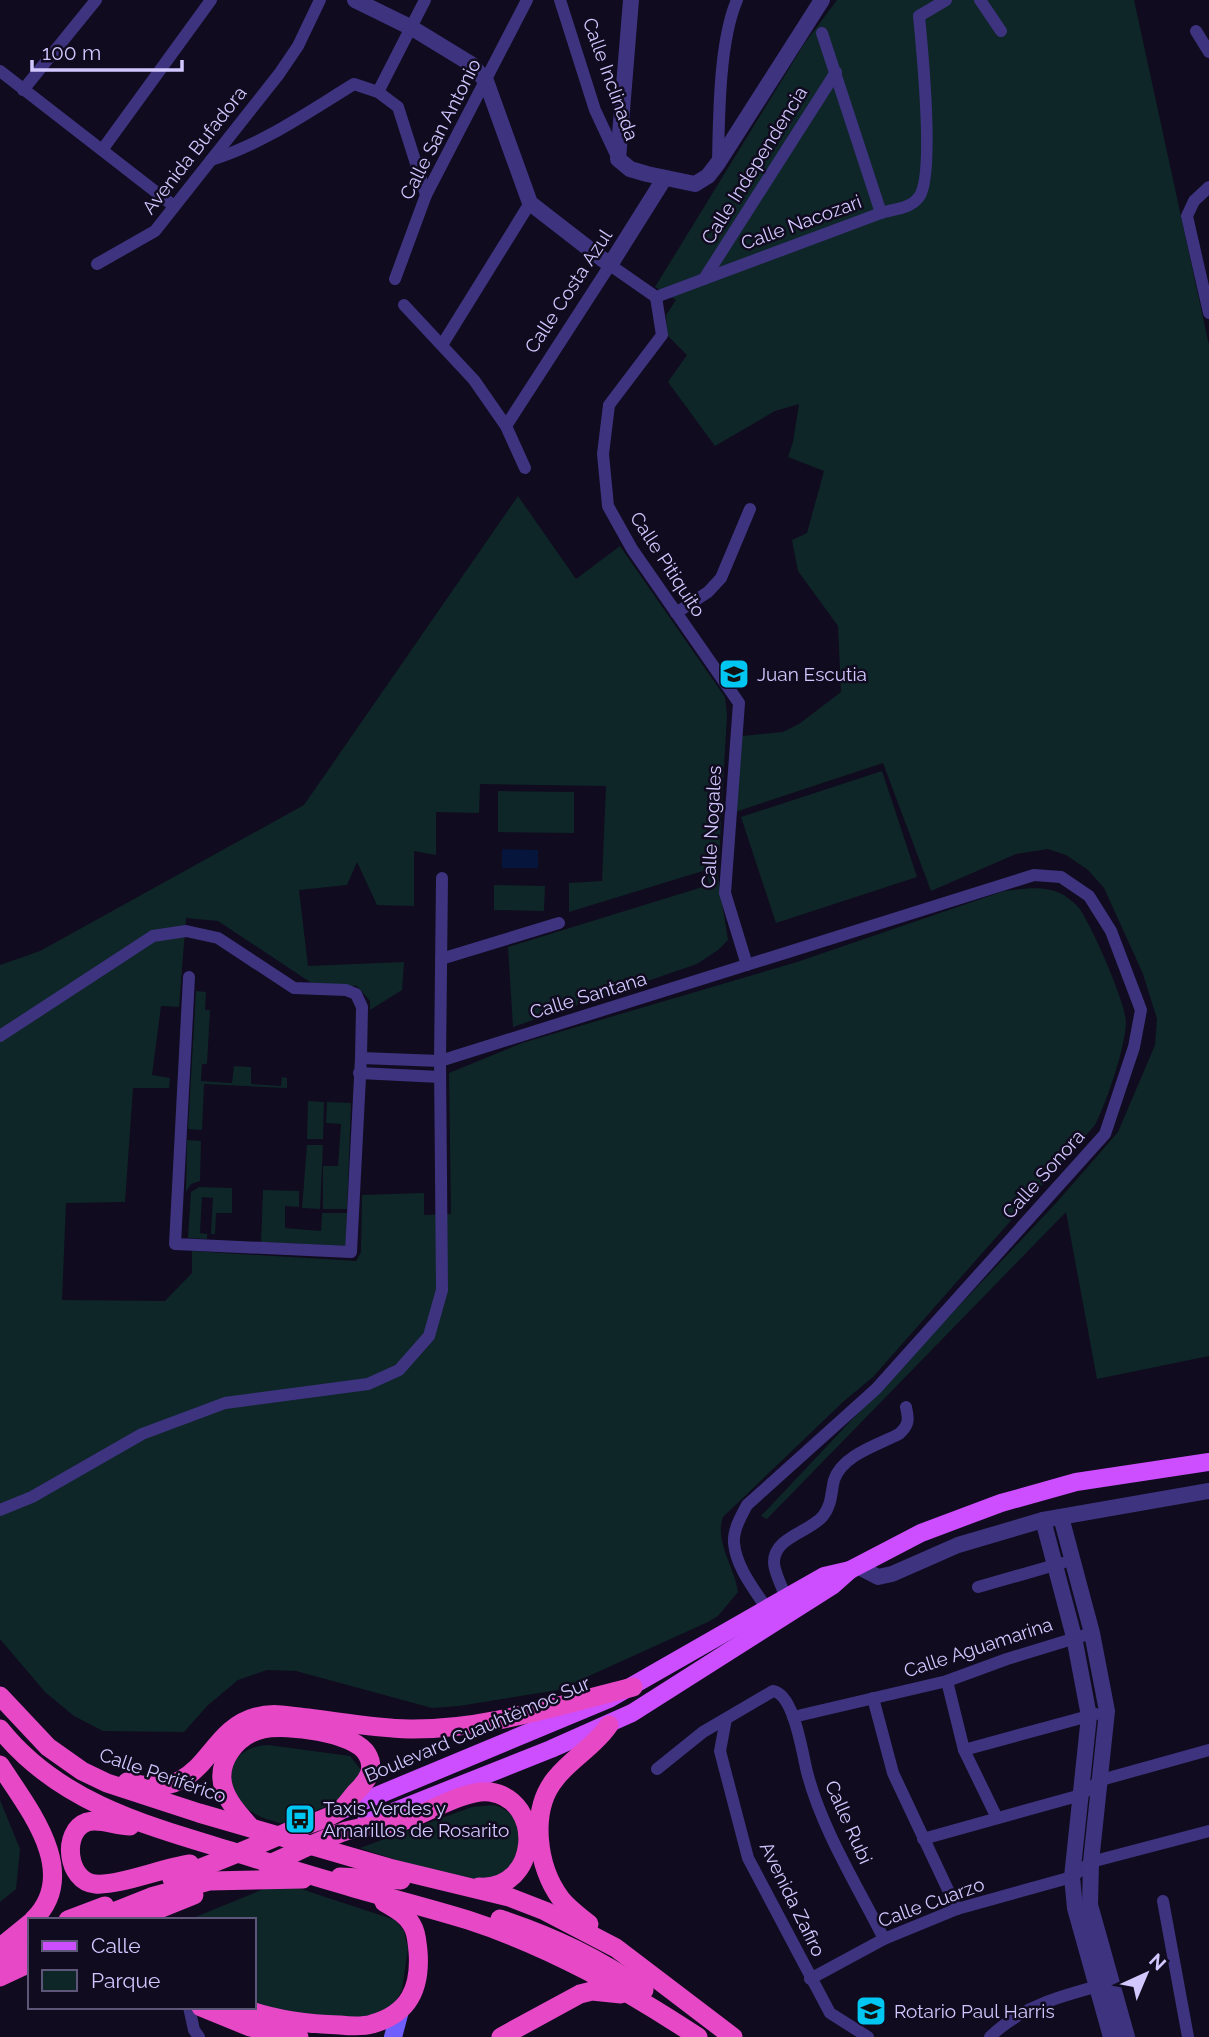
<svg xmlns="http://www.w3.org/2000/svg" width="1209" height="2037" font-family="Raleway,sans-serif">
<style>
.green{fill:#0e2628}
.water{fill:#06153b}
.lines{fill:none;stroke-linecap:round;stroke-linejoin:round}
.minor{stroke:#3d337f;stroke-width:12}
.tertiary{stroke:#3d337f;stroke-width:16}
.secondary{stroke:#705eff;stroke-width:18}
.primary{stroke:#cc4eff;stroke-width:18}
.trunk{stroke:#e648c6;stroke-width:19}
.labels{text-anchor:middle;dominant-baseline:central;stroke-width:5;stroke-linejoin:round;paint-order:stroke}
.street-label{font-size:19px;fill:#d2c7ff;stroke:#100b1e}
.poi-label{font-size:19px;fill:#d2c7ff;stroke:#100b1e;text-anchor:start}
</style>
<rect width="100%" height="100%" fill="#100b1e"/>
<g class="green">
<polygon points="837,0 1134,0 1209,345 1209,1356 1097,1379 1066,1212 767,1519 761,1516 1057,1202 1118,1132 1155,1045 1157,1019 1143,974 1104,888 1088,870 1066,855 1048,849 1016,854 931,891 883,763 735,812 742,736 783,732 799,724 841,692 838,626 798,571 792,540 807,533 824,471 788,457 793,442 799,404 775,411 715,446 668,382 687,355 667,335 666,315 676,300 655,287 804,44"/>
<path d="M518,496L576,579L620,546L725,697L727,714L718,877L728,940L718,950L697,964L513,1027L508,947L709,885L706,870L569,912V883L602,881L606,786L480,784L479,813L436,812V855L414,851V906L377,905L357,862L347,885L299,890L308,966L404,962L402,990L370,1010V1001L357,986L313,984L218,921L186,918L179,1007L161,1006L152,1075L170,1078L169,1088H133L125,1202L66,1203L62,1300L165,1301L192,1273V1251L356,1261L361,1252L362,1195L424,1193V1215L451,1214L449,1073L522,1043L797,962L1004,891C1023,889 1044,885 1062,894C1067,897 1075,903 1079,908C1091,924 1126,1003 1126,1022C1125,1049 1107,1101 1095,1125L873,1377L844,1401L723,1517C714,1541 735,1568 738,1592L718,1616L708,1622L558,1690L459,1706L432,1708L296,1671L267,1670L238,1680L207,1706L184,1732L103,1731L74,1716L45,1692L0,1639V965L40,951L304,805Z"/>
<polygon points="882,771 917,877 776,923 741,817"/>
<polygon points="498,791 574,792 574,833 498,832"/>
<polygon points="494,885 545,886 544,911 494,910"/>
<polygon points="196,991 206,992 205,1010 210,1010 207,1064 202,1064 201,1081 232,1083 234,1066 251,1067 251,1084 281,1086 282,1077 287,1078 287,1088 204,1084 202,1130 188,1129"/>
<polygon points="308,1101 324,1102 323,1139 307,1139"/>
<polygon points="327,1102 351,1103 347,1209 323,1209 323,1166 338,1166 341,1124 326,1123"/>
<polygon points="187,1140 201,1141 200,1181 191,1184 186,1192"/>
<polygon points="307,1145 323,1145 320,1209 302,1208"/>
<polygon points="199,1187 232,1188 232,1213 216,1213 215,1234 211,1234 213,1198 202,1197 200,1233 207,1234 207,1239 188,1238 191,1192"/>
<polygon points="263,1190 299,1191 299,1207 285,1206 285,1228 321,1231 322,1213 347,1213 346,1246 261,1242"/>
<path d="M268,1745L350,1756L362,1771C358,1778 355,1789 349,1795C342,1802 325,1806 315,1811C307,1814 294,1823 286,1824C281,1824 274,1821 270,1820C224,1808 214,1748 268,1745Z"/>
<polygon points="0,1800 20,1849 16,1889 0,1902"/>
<path d="M494,1805C523,1813 519,1837 519,1862L501,1878L459,1881L360,1848L472,1807Z"/>
<polygon points="276,1884 289,1885 395,1920 404,1931 408,1948 402,1990 393,2006 361,2021 254,2007 254,1920 188,1920"/>
</g>
<polygon class="water" points="502,849 538,850 538,868 502,868"/>
<g class="lines">
<g class="minor">
<polyline points="560,0 595,110 617,157"/>
<polyline points="980,0 1001,31"/>
<polyline points="1196,31 1209,52"/>
<polyline points="822,33 881,213"/>
<polyline points="0,71 174,206"/>
<polyline points="23,90 96,0"/>
<polyline points="378,92 425,0"/>
<polyline points="102,150 211,0"/>
<path d="M211,160C263,144 308,112 354,84L378,92L398,107L426,195"/>
<path d="M718,163C719,116 719,42 737,0"/>
<polyline points="1209,187 1194,201 1187,216 1209,313"/>
<polyline points="97,264 155,231 279,74 298,46 320,0"/>
<polyline points="395,279 426,195 527,0"/>
<polyline points="704,279 836,72"/>
<polyline points="656,297 662,335 609,405 603,454 608,506 632,549 739,703 725,893 747,965"/>
<path d="M656,297L881,213C894,209 910,209 919,197C935,176 922,47 919,16L946,0"/>
<polyline points="404,305 474,380 506,426 525,468"/>
<polyline points="442,345 530,203"/>
<polyline points="506,426 610,265 656,297"/>
<polyline points="676,613 708,592 721,578 750,509"/>
<polyline points="441,959 559,923"/>
<polyline points="0,1036 153,936 186,931 218,938 294,988 346,990 356,994 362,1007 361,1058 351,1252 175,1244 189,977"/>
<path d="M361,1058L440,1061L1034,875L1061,877L1089,896L1111,931L1141,1010L1134,1047L1105,1134L876,1389L747,1505C741,1516 733,1530 734,1543C736,1567 754,1589 767,1609"/>
<polyline points="359,1073 440,1077"/>
<polyline points="0,1510 32,1497 142,1434 225,1403 368,1384 399,1370 429,1336 442,1290 440,1061 442,878"/>
<polyline points="978,1587 1062,1563"/>
<path d="M786,1597C782,1587 774,1572 774,1562C774,1537 810,1532 823,1516C832,1505 831,1492 834,1480C842,1455 878,1445 899,1434C909,1425 909,1420 906,1407"/>
<polyline points="947,1681 964,1750 997,1818"/>
<polyline points="873,1698 893,1773 957,1909"/>
<polyline points="793,1717 947,1681 1007,1659 1092,1633"/>
<polyline points="726,1719 720,1751 748,1858 830,2013 868,2037"/>
<polyline points="964,1750 1096,1714"/>
<path d="M657,1769L703,1732L773,1691C794,1694 802,1752 807,1772C822,1830 857,1885 884,1939"/>
<polyline points="923,1839 1081,1795 1101,1780 1209,1750"/>
<polyline points="1163,1901 1188,2037"/>
<polyline points="810,1979 884,1939 957,1909 1072,1877 1091,1862 1209,1831"/>
<polyline points="189,2007 194,2030 199,2037"/>
<path d="M990,2037C1021,2006 1064,1995 1106,1984"/>
</g>
<g class="tertiary">
<polyline points="355,0 412,28 471,64 486,81 530,203 610,265 664,179"/>
<polyline points="631,0 618,159 630,169 647,174 695,184 708,176 718,163 822,0"/>
<polyline points="1061,1517 1092,1633 1107,1711 1091,1862 1090,1905 1127,2037"/>
<polyline points="1043,1520 1074,1637 1089,1716 1072,1877 1075,1908 1111,2037"/>
<polyline points="857,1566 878,1577 892,1574 958,1545 1043,1520 1209,1491"/>
</g>
<polyline class="secondary" points="393,2037 400,2011"/>
<g class="primary">
<polyline points="340,1811 609,1699 824,1576 850,1570 921,1533 1001,1503 1076,1482 1209,1462"/>
<polyline points="365,1823 551,1749 632,1713 832,1586 850,1570"/>
</g>
<g class="trunk">
<polyline points="0,1696 48,1747 82,1771 107,1783 199,1813 389,1868 509,1897 545,1911 616,1948 733,2037"/>
<path d="M0,1729C59,1803 148,1826 234,1852C273,1864 312,1876 351,1887C389,1898 429,1908 468,1920C551,1947 625,1989 698,2037"/>
<path d="M0,1765C27,1807 82,1873 33,1920"/>
<path d="M127,1782C207,1804 203,1731 256,1717C273,1712 291,1716 308,1718C341,1722 375,1728 409,1729C484,1730 560,1705 633,1687"/>
<path d="M130,1826C116,1826 100,1818 87,1822C61,1831 67,1882 95,1884C119,1886 162,1868 190,1864"/>
<path d="M267,1865C293,1854 319,1840 346,1831C366,1825 389,1826 409,1819C430,1811 467,1789 490,1792C545,1800 539,1891 479,1887"/>
<polyline points="340,1877 401,1880"/>
<path d="M172,1879C212,1864 251,1848 290,1831C305,1825 326,1820 339,1811C346,1806 351,1797 357,1791C367,1781 376,1769 367,1754C354,1732 286,1724 263,1729C237,1735 215,1762 224,1789C229,1804 241,1816 251,1828"/>
<path d="M500,1919C554,1937 598,1958 644,1990"/>
<polyline points="68,1920 105,1906"/>
<polyline points="93,1920 151,1897 209,1881 303,1879"/>
<polyline points="132,1920 194,1895"/>
<path d="M589,1924C579,1916 569,1909 561,1899C537,1867 529,1810 556,1778C572,1758 595,1746 609,1725"/>
<polyline points="3,1945 30,1923"/>
<polyline points="0,1958 30,1946"/>
<polyline points="0,1977 30,1963"/>
<polyline points="201,2007 250,2027 299,2037"/>
<path d="M240,2007C273,2020 305,2024 340,2025C350,2026 362,2027 372,2024C409,2014 421,1988 418,1951C417,1943 417,1933 412,1925C406,1914 394,1908 384,1902"/>
<polyline points="501,2037 580,1994 592,1991 621,1994"/>
</g>
</g>
<defs>
<g id="school-square" transform="scale(1.575)"><rect x="-9" y="-9" width="18" height="18" rx="4" fill="#00c6f2" stroke="#100b1e"/><path d="M0-5L7-2L0 1L-7-2ZM-4 1L0 2.5L4 1V4Q0 6-4 4Z" fill="#111"/></g>
<g id="bus-square" transform="scale(1.575)"><rect x="-9" y="-9" width="18" height="18" rx="4" fill="#00c6f2" stroke="#100b1e"/><path d="M-5-6H5V4H4V6H2V4H-2V6H-4V4H-5ZM-3.5-4V0h7V-4ZM-3.5 1.2v1.5H-2V1.2ZM2 1.2v1.5H3.5V1.2Z" fill="#111"/></g>
</defs>
<g fill-rule="evenodd">
<use href="#school-square" x="734" y="674"/>
<use href="#bus-square" x="300" y="1819"/>
<use href="#school-square" x="871" y="2011"/>
</g>
<g class="labels">
<g class="street-label">
<text transform="translate(611 79) rotate(70)">Calle Inclinada</text>
<text transform="translate(440 129) rotate(-63)">Calle San Antonio</text>
<text transform="translate(194 150) rotate(-52)">Avenida Bufadora</text>
<text transform="translate(754 165) rotate(-58)">Calle Independencia</text>
<text transform="translate(801 222) rotate(-20)">Calle Nacozari</text>
<text transform="translate(568 291) rotate(-57)">Calle Costa Azul</text>
<text transform="translate(668 564) rotate(57)">Calle Pitiquito</text>
<text transform="translate(711 827) rotate(-87)">Calle Nogales</text>
<text transform="translate(588 995) rotate(-17)">Calle Santana</text>
<text transform="translate(1043 1174) rotate(-48)">Calle Sonora</text>
<text transform="translate(978 1647) rotate(-18)">Calle Aguamarina</text>
<text transform="translate(477 1729) rotate(-23)">Boulevard Cuauhtémoc Sur</text>
<text transform="translate(163 1775) rotate(19)">Calle Periférico</text>
<text transform="translate(849 1822) rotate(66)">Calle Rubi</text>
<text transform="translate(793 1899) rotate(64)">Avenida Zafiro</text>
<text transform="translate(931 1902) rotate(-20)">Calle Cuarzo</text>
</g>
<g class="poi-label">
<text x="757" y="674">Juan Escutia</text>
<text x="323" y="1808">Taxis Verdes y<tspan x="323" dy="22">Amarillos de Rosarito</tspan></text>
<text x="894" y="2011">Rotario Paul Harris</text>
</g>
</g>
<rect x="28" y="1918" width="228" height="91" fill="#100b1e" stroke="#5e5678" stroke-width="2"/>
<rect x="42" y="1941" width="35" height="10" fill="#cc4eff" stroke="#5e5678" stroke-width="2"/>
<text x="91" y="1953" font-size="21" fill="#d2c7ff">Calle</text>
<rect x="42" y="1970" width="35" height="21" fill="#0e2628" stroke="#5e5678" stroke-width="2"/>
<text x="91" y="1988" font-size="21" fill="#d2c7ff">Parque</text>
<g transform="translate(1146 1974) rotate(44)" stroke="#100b1e" stroke-width="5" paint-order="stroke">
<path d="M0-5L12 26L0 18L-12 26Z" fill="#d2c7ff"/>
<text y="-10" font-size="19" font-weight="bold" text-anchor="middle" fill="#d2c7ff">N</text>
</g>
<path d="M32 60v10h150v-10" fill="none" stroke="#d2c7ff" stroke-width="3.5"/>
<text x="42" y="60" font-size="21" fill="#d2c7ff" stroke="#100b1e" stroke-width="5" paint-order="stroke">100 m</text>
</svg>
